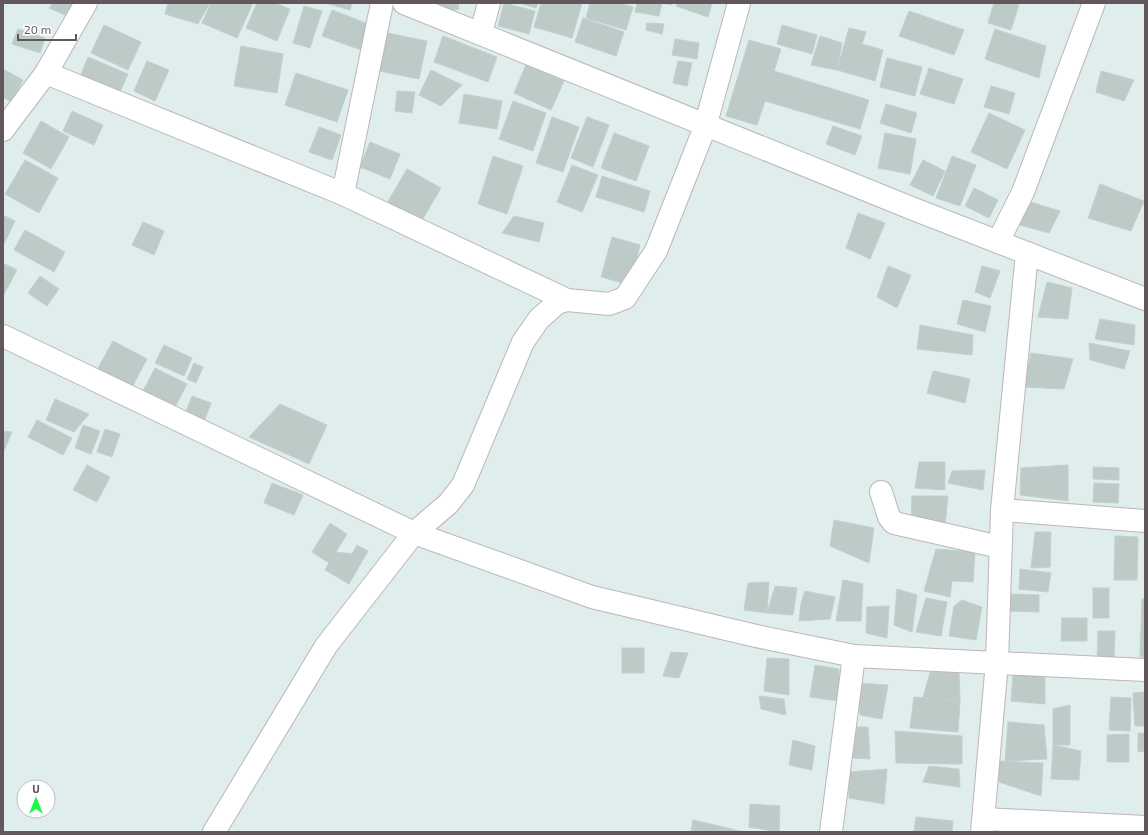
<svg xmlns="http://www.w3.org/2000/svg" width="1148" height="835" font-family="'Exo 2',sans-serif">
<style>
.building{fill:#becac7;stroke:#bdd2ce}
.lines{fill:none;stroke-linecap:round;stroke-linejoin:round}
.minor-casing{stroke:#beb5b7;stroke-width:24}
.minor{stroke:#fff;stroke-width:22}
</style>
<rect width="100%" height="100%" fill="#dfedec"/>
<g class="building">
<polygon points="53,3 71,3 79,6 70,17 49,8"/>
<polygon points="168,3 210,3 198,24 165,14"/>
<polygon points="211,3 247,3 252,5 237,38 202,23"/>
<polygon points="257,3 274,3 290,9 277,41 246,28"/>
<polygon points="325,3 352,3 350,10"/>
<polygon points="440,3 458,3 459,9 440,13"/>
<polygon points="504,3 535,11 529,34 498,26"/>
<polygon points="519,3 538,3 536,8"/>
<polygon points="541,3 582,3 572,38 534,27"/>
<polygon points="590,3 620,3 633,7 626,30 586,18"/>
<polygon points="637,3 672,3 671,5 662,3 659,16 635,12"/>
<polygon points="677,3 712,3 708,17 676,6"/>
<polygon points="994,3 1019,4 1011,30 988,23"/>
<polygon points="304,6 322,11 310,48 293,43"/>
<polygon points="332,10 376,27 367,52 322,36"/>
<polygon points="909,11 964,30 954,55 899,36"/>
<polygon points="583,18 624,32 616,56 575,42"/>
<polygon points="647,23 664,24 662,34 646,30"/>
<polygon points="104,25 141,42 128,70 91,53"/>
<polygon points="782,25 817,35 812,54 777,44"/>
<polygon points="849,28 866,32 862,44 883,50 875,81 837,70"/>
<polygon points="18,29 45,38 40,53 12,44"/>
<polygon points="995,29 1046,46 1039,78 985,59"/>
<polygon points="387,33 427,41 419,79 379,71"/>
<polygon points="443,36 497,57 488,82 434,62"/>
<polygon points="820,36 842,43 837,70 811,65"/>
<polygon points="675,39 699,43 697,59 672,55"/>
<polygon points="749,40 781,49 774,71 869,100 860,129 765,101 757,125 726,116"/>
<polygon points="241,46 283,54 277,93 234,86"/>
<polygon points="88,57 128,74 119,94 80,77"/>
<polygon points="887,58 922,67 915,96 880,87"/>
<polygon points="147,61 169,70 155,101 134,91"/>
<polygon points="678,61 692,63 687,86 673,83"/>
<polygon points="526,65 564,81 551,110 514,93"/>
<polygon points="929,68 963,79 954,104 920,94"/>
<polygon points="3,69 23,80 11,102 3,97"/>
<polygon points="431,70 462,85 441,106 419,95"/>
<polygon points="1101,71 1134,80 1124,101 1096,92"/>
<polygon points="296,73 348,90 337,122 285,105"/>
<polygon points="991,86 1015,93 1009,114 984,107"/>
<polygon points="397,91 415,92 412,113 395,111"/>
<polygon points="464,94 502,101 497,129 459,123"/>
<polygon points="513,101 546,113 533,151 499,139"/>
<polygon points="886,104 917,113 911,133 880,123"/>
<polygon points="72,111 103,125 94,145 63,131"/>
<polygon points="989,113 1025,130 1007,169 971,152"/>
<polygon points="552,117 579,127 563,172 536,163"/>
<polygon points="587,117 609,125 593,167 571,158"/>
<polygon points="41,121 69,137 51,169 23,153"/>
<polygon points="833,126 862,136 855,155 826,144"/>
<polygon points="319,127 341,135 332,160 309,152"/>
<polygon points="614,133 649,146 636,181 601,168"/>
<polygon points="885,133 916,139 910,174 878,168"/>
<polygon points="370,142 400,154 390,179 360,167"/>
<polygon points="493,156 523,166 507,214 478,204"/>
<polygon points="952,156 976,165 960,206 936,198"/>
<polygon points="25,160 58,178 39,213 5,194"/>
<polygon points="923,160 945,171 933,196 910,185"/>
<polygon points="572,165 598,175 582,212 557,202"/>
<polygon points="407,169 441,188 421,222 387,203"/>
<polygon points="602,176 650,191 644,212 596,197"/>
<polygon points="1100,184 1144,201 1131,231 1088,218"/>
<polygon points="974,188 998,200 989,218 965,206"/>
<polygon points="1030,202 1060,211 1049,233 1020,225"/>
<polygon points="858,213 885,223 870,259 846,248"/>
<polygon points="3,215 15,221 4,244 3,244"/>
<polygon points="514,216 544,223 539,242 502,233"/>
<polygon points="143,222 164,231 154,255 132,245"/>
<polygon points="25,230 65,252 54,272 14,250"/>
<polygon points="612,237 640,245 630,285 601,277"/>
<polygon points="3,263 17,270 3,296"/>
<polygon points="888,266 911,275 897,308 877,297"/>
<polygon points="982,266 1000,271 990,298 975,292"/>
<polygon points="40,276 59,289 47,306 28,293"/>
<polygon points="1047,282 1072,288 1068,319 1038,317"/>
<polygon points="963,300 991,306 985,332 957,324"/>
<polygon points="1100,319 1135,325 1134,345 1095,339"/>
<polygon points="920,325 973,335 972,355 917,349"/>
<polygon points="113,341 147,359 131,389 97,370"/>
<polygon points="1089,343 1130,351 1124,369 1090,360"/>
<polygon points="164,345 192,358 184,376 155,363"/>
<polygon points="1031,353 1073,359 1064,389 1024,387"/>
<polygon points="194,363 203,367 196,383 187,379"/>
<polygon points="155,368 187,384 175,407 143,391"/>
<polygon points="933,371 970,379 965,403 927,393"/>
<polygon points="192,396 211,403 204,422 185,414"/>
<polygon points="55,399 89,414 74,432 46,420"/>
<polygon points="280,404 327,425 309,464 249,437"/>
<polygon points="37,420 72,438 63,455 28,437"/>
<polygon points="83,425 100,431 91,454 75,448"/>
<polygon points="105,429 120,434 112,457 97,452"/>
<polygon points="3,431 12,432 3,453"/>
<polygon points="919,462 945,462 945,490 915,488"/>
<polygon points="87,465 110,477 97,502 73,490"/>
<polygon points="1068,465 1068,501 1020,495 1021,468"/>
<polygon points="1093,467 1119,468 1119,480 1093,479"/>
<polygon points="985,470 983,490 948,483 952,471"/>
<polygon points="272,483 303,495 294,515 264,503"/>
<polygon points="1094,483 1119,484 1118,503 1093,502"/>
<polygon points="912,496 948,496 945,526 911,522"/>
<polygon points="834,520 874,528 869,563 830,546"/>
<polygon points="330,523 347,534 329,563 312,552"/>
<polygon points="1035,532 1051,532 1050,567 1031,568"/>
<polygon points="1115,536 1138,537 1137,580 1114,580"/>
<polygon points="357,545 368,551 349,584 325,570 335,552 352,554"/>
<polygon points="936,549 975,552 973,582 952,581 950,597 924,591"/>
<polygon points="1020,569 1051,573 1048,592 1019,589"/>
<polygon points="843,580 863,584 861,621 836,621"/>
<polygon points="769,582 767,613 744,610 748,583"/>
<polygon points="775,586 797,588 793,615 767,613"/>
<rect x="1093" y="588" width="16" height="30"/>
<polygon points="897,589 917,595 912,632 894,625"/>
<polygon points="805,591 835,597 830,619 799,621 801,603"/>
<polygon points="1009,594 1039,595 1039,612 1008,611"/>
<polygon points="926,598 947,602 941,636 916,632"/>
<polygon points="1142,599 1145,599 1145,657 1140,657"/>
<polygon points="962,600 982,607 976,640 949,636 954,606"/>
<polygon points="889,606 887,638 866,633 867,607"/>
<polygon points="1062,618 1087,618 1087,641 1061,641"/>
<polygon points="1098,631 1115,631 1114,660 1097,659"/>
<rect x="622" y="648" width="22" height="25"/>
<polygon points="671,652 688,653 679,678 663,676"/>
<polygon points="767,658 789,659 789,695 764,691"/>
<polygon points="815,665 839,669 839,701 810,697"/>
<polygon points="930,672 959,673 960,701 923,698"/>
<polygon points="1013,674 1045,677 1045,704 1011,701"/>
<polygon points="858,683 888,685 882,719 860,715"/>
<polygon points="1145,692 1145,726 1135,726 1133,693"/>
<polygon points="759,696 784,699 786,715 761,709"/>
<polygon points="914,697 960,701 958,732 910,728"/>
<polygon points="1111,697 1131,698 1130,731 1109,730"/>
<polygon points="1070,705 1070,745 1053,745 1053,709"/>
<polygon points="1008,722 1044,725 1047,759 1005,761"/>
<polygon points="857,727 868,727 870,759 852,758"/>
<polygon points="895,731 962,736 962,764 896,763"/>
<polygon points="1138,733 1145,733 1145,751 1138,752"/>
<polygon points="1129,734 1129,762 1107,762 1107,735"/>
<polygon points="793,740 815,746 812,770 789,765"/>
<polygon points="1053,745 1081,751 1079,780 1051,779"/>
<polygon points="998,761 1043,763 1041,796 999,782"/>
<polygon points="929,766 959,769 960,787 923,782"/>
<polygon points="887,769 884,804 849,798 849,772"/>
<polygon points="750,804 780,806 779,832 749,827"/>
<polygon points="916,817 953,821 952,832 914,832"/>
<polygon points="693,820 740,831 740,832 691,832"/>
</g>
<g class="lines">
<g class="minor-casing">
<g id="minor">
<polyline points="404,3 916,210 1145,299"/>
<polyline points="481,33 489,3"/>
<polyline points="46,73 343,194 567,300"/>
<polyline points="3,130 46,73 86,3"/>
<polyline points="343,194 382,3"/>
<polyline points="998,242 1023,192 1094,3"/>
<polyline points="3,336 414,533 592,597 756,636 854,656 1145,670"/>
<polyline points="881,492 889,517 894,523 1000,547"/>
<polyline points="1002,510 1145,521"/>
<polyline points="984,819 1145,827"/>
<polyline points="214,832 326,646 414,533 448,504 463,485 523,342 539,319 557,303 567,300 609,304 625,298 656,251 705,127 739,3"/>
<polyline points="831,832 854,656"/>
<polyline points="982,832 997,662 1002,510 1027,253"/>
</g>
</g>
<use href="#minor" class="minor"/>
</g>
<rect width="1148" height="835" fill="none" stroke="#62585b" stroke-width="8"/>
<g transform="translate(36 799)"><circle r="19" fill="#ffffff" stroke="#c0bcbd"/>
<path d="M0-3L7 15L0 10L-7 15Z" fill="#1af848"/>
<text y="-6" font-size="11" font-weight="bold" text-anchor="middle" fill="#62585b">U</text>
</g>
<path d="M18 34v6h58v-6" fill="none" stroke="#62585b" stroke-width="2"/>
<text x="24" y="34" font-size="12" fill="#62585b" stroke="#ffffff" stroke-width="3" paint-order="stroke">20 m</text>
</svg>
